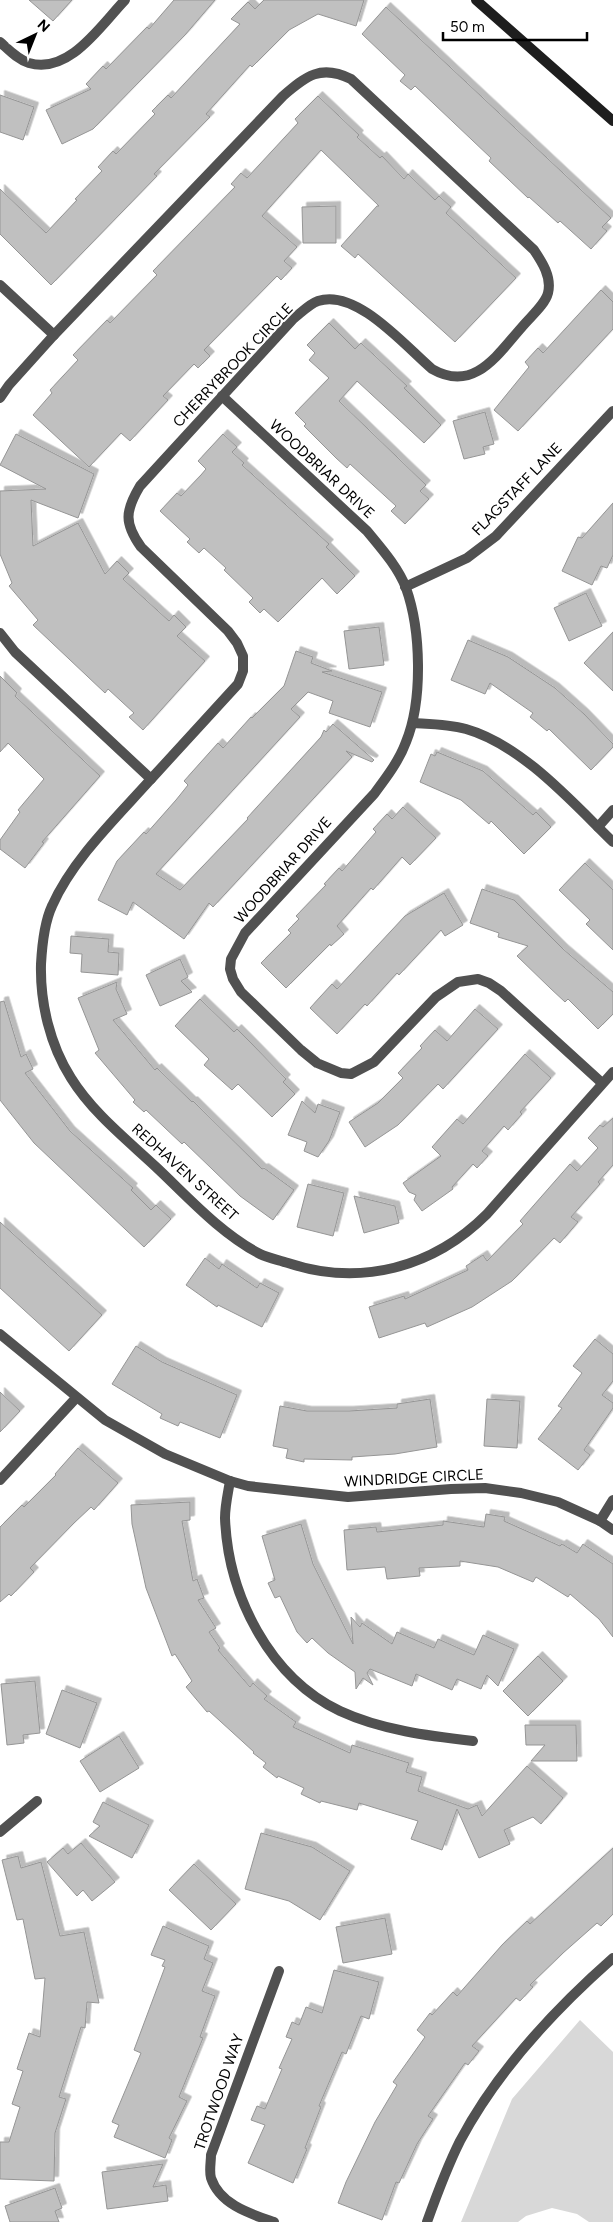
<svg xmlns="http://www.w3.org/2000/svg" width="613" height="2222" font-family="Figtree,sans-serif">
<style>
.green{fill:#d8d8d8}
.building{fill:#c0c0c0;stroke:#959595;filter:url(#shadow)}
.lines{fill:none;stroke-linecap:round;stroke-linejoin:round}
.minor{stroke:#515151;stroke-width:10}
.secondary{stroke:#1e1e1e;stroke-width:10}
.labels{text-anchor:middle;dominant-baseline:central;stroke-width:4;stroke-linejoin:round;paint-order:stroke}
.street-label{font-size:15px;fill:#000;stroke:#fff}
</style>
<defs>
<filter id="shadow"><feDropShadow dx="4.5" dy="-4.5" stdDeviation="0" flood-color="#0004"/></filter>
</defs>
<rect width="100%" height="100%" fill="#fff"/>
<polygon class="green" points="580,2020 613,2052 613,2222 589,2222 577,2214 552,2208 526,2216 518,2222 461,2222 512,2099"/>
<g class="building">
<polygon points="29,0 72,0 53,21"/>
<polygon points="174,0 215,0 185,35 93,129 62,144 46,110 91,89 86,84 103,66 106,69 147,27 149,29"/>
<polygon points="264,0 364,0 356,26 318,14 289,30 252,67 250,65 206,114 210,117 154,174 157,176 51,285 0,234 0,189 46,233 77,200 75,199 102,171 98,167 113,151 116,154 155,114 152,111 168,95 171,98 240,24 231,19 248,2 255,9"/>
<polygon points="386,7 611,218 602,227 607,231 591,249 560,221 558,223 529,197 528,198 489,161 491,158 415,86 411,90 400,81 405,75 362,34"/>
<polygon points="0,95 34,107 23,140 0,132"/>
<polygon points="318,96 359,135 357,137 380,158 382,156 404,179 408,174 435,200 439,196 451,207 446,213 516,278 455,342 358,254 355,258 341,246 377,206 379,206 321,150 262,216 297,247 284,261 292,268 281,280 277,276 204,350 210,356 198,368 194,364 163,396 168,400 130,441 121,433 89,467 33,415 52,393 50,390 78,360 73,355 107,320 110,323 157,275 153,271 235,187 231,184 241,173 247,178 298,123 295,119"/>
<polygon points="336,206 336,243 303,243 302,207"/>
<polygon points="601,290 613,302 613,329 518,431 494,410 529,367 525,362 538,348 543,353"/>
<polygon points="329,323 355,349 361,343 374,355 407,386 404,388 441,425 424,443 357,381 339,401 426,485 420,491 429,499 405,524 391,511 396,506 350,464 347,468 336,458 304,426 306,424 295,413 329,378 309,360 315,353 307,345"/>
<polygon points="485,412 494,444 483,447 485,454 464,459 453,421"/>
<polygon points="16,434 94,474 78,518 31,500 33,546 78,523 105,574 117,561 129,573 123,579 169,621 174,615 186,627 177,636 205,661 143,730 129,717 134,713 108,689 105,693 33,625 38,620 9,586 12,583 0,554 0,491 46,489 0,465"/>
<polygon points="223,434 237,447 232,452 244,463 242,465 329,544 326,547 355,576 337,594 322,578 278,622 264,609 260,613 249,602 253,598 224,570 226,568 204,548 199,553 187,542 190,539 160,511 177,493 181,496 201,475 206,469 198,461"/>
<polygon points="613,503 613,555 607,568 601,566 592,585 562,571 578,537 582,538"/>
<polygon points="586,593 602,626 569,641 554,608"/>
<polygon points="379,627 384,665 349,669 344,631"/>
<polygon points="613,632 613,691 584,663"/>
<polygon points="468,640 508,657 555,688 584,714 613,744 613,747 591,770 549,729 547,731 530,717 533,713 490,683 485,694 451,680"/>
<polygon points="296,651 313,657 311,663 332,671 322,672 382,692 370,727 329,713 333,701 308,692 291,709 300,717 156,874 180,890 248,819 247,818 321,737 324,730 326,732 333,724 374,760 372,762 346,751 352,757 213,907 209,903 184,939 133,902 127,915 98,900 117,861 144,832 146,834 176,800 188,785 184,781 218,743 223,748 251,717 252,718 284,686"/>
<polygon points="0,676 17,693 15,696 100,776 42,842 44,843 25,868 0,849 0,840 20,812 18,810 44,779 8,743 0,752"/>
<polygon points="437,752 483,771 533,815 536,812 551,827 524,854 491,821 489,824 461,800 420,782 431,754 435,756"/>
<polygon points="403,807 436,838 410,865 402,857 373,890 371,888 337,926 344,934 331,946 330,944 286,988 261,963 291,933 288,930 299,919 296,916 326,885 324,884 339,868 342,871 376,832 373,829 387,814 392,819"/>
<polygon points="585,863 613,890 613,950 586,924 590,920 559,890"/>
<polygon points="482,889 514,900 563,949 613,992 613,1014 598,1029 568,999 565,1002 550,988 517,956 528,946 498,937 499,933 470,923"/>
<polygon points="444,893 463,925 445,936 441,930 399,975 397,973 367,1006 365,1004 337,1034 310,1008 332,984 337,989 405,916"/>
<polygon points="71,936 109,939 108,952 119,953 118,975 81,972 82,954 70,953"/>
<polygon points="180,959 188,977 181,981 192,992 160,1006 146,975"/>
<polygon points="117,982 116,989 127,1014 113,1020 155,1070 157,1068 192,1102 193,1101 262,1169 264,1168 294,1190 273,1220 240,1196 184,1142 182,1144 146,1110 144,1112 133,1102 135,1100 95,1053 99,1050 78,998"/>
<polygon points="200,999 234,1032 237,1029 252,1044 286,1079 283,1082 295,1094 272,1117 238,1084 232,1090 204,1065 209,1059 175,1026"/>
<polygon points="4,1001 21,1057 26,1054 33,1069 25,1073 70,1131 133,1188 131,1190 151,1210 156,1205 171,1219 144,1247 34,1143 0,1100 0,1002"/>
<polygon points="475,1009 498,1029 443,1089 438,1084 398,1125 365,1147 349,1122 378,1103 403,1078 398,1073 422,1048 420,1046 435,1030 447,1041"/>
<polygon points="525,1054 551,1078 520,1112 522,1114 508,1130 504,1126 482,1151 488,1156 477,1168 473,1164 452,1187 453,1189 422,1211 414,1200 416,1195 409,1192 403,1183 441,1156 432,1147 457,1119 463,1124"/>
<polygon points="302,1101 315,1113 318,1104 340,1112 329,1141 318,1157 304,1151 307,1142 288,1135"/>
<polygon points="613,1118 613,1165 598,1182 600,1184 571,1217 578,1222 560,1243 554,1238 512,1281 472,1307 427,1327 425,1323 379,1338 369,1307 404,1296 405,1299 468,1270 466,1266 483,1255 487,1261 523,1224 520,1221 570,1164 577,1171 598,1148 588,1138 600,1125 603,1127"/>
<polygon points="308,1184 344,1193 333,1236 297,1227"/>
<polygon points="354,1196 395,1206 399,1223 364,1233"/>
<polygon points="0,1222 102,1315 69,1351 0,1288"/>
<polygon points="205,1258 219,1269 222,1264 257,1288 260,1283 279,1293 262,1327 218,1305 217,1307 186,1285"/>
<polygon points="595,1339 613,1354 613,1381 602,1395 613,1403 613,1408 584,1450 590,1455 578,1470 538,1439 562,1408 558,1406 582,1373 573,1366"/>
<polygon points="136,1346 162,1362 237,1395 220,1438 180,1422 178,1426 160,1418 162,1414 112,1384"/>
<polygon points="0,1392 20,1411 0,1432"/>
<polygon points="430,1399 437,1447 395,1454 352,1457 352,1460 304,1459 304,1462 286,1458 288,1449 273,1446 280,1406 307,1411 349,1411 397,1408 397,1404"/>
<polygon points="487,1399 520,1401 517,1448 484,1446"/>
<polygon points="78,1448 118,1483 94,1510 91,1507 74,1523 30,1568 34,1572 11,1596 9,1594 0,1602 0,1527 22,1505 24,1507 56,1475 55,1474"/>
<polygon points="190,1502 190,1520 182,1521 193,1581 197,1579 204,1598 198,1600 216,1628 209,1632 220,1648 218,1650 250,1687 253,1683 267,1696 264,1699 296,1722 293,1727 350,1753 352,1745 409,1763 406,1772 422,1777 418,1791 468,1809 477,1805 482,1816 527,1766 563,1798 541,1824 533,1817 504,1830 510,1844 479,1858 457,1809 442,1850 411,1839 418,1821 359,1803 357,1810 321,1801 320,1803 301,1794 304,1788 278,1776 277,1778 263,1767 266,1763 253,1753 254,1752 209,1711 207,1712 186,1687 192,1681 175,1654 172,1656 146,1588 132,1524 131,1505"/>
<polygon points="486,1514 505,1517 504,1521 560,1546 562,1544 577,1553 583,1544 613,1564 613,1637 599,1619 570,1594 568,1597 536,1577 533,1582 498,1567 460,1561 460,1566 419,1568 420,1576 387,1579 385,1567 347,1570 344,1530 376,1527 377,1532 443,1525 443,1521 484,1527"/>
<polygon points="301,1524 313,1564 353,1644 351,1617 360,1627 362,1623 392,1644 397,1632 434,1648 438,1639 474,1655 483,1635 514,1649 498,1686 487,1675 481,1689 457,1679 452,1690 416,1674 412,1686 370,1669 367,1673 373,1685 363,1678 356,1689 355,1672 328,1653 312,1638 307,1643 297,1632 280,1596 275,1598 268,1583 275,1580 262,1536"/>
<polygon points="538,1656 563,1681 528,1716 503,1691"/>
<polygon points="35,1681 40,1733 23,1735 24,1743 7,1745 1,1684"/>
<polygon points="62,1690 97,1703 80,1748 46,1734"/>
<polygon points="525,1725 576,1725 577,1761 531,1761 545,1745 526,1745"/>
<polygon points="119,1736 139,1768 100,1792 80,1761"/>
<polygon points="103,1802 149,1825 132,1858 89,1836 100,1826 93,1822"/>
<polygon points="261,1833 312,1847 350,1871 320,1920 289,1901 245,1889"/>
<polygon points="81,1843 115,1882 92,1901 83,1890 77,1896 47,1862 63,1848 68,1854"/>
<polygon points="613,1848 613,1914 601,1926 597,1923 563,1953 530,1985 533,1987 520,2001 516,1998 472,2046 479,2051 468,2065 465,2063 428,2116 433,2119 417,2144 399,2183 396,2182 382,2220 338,2203 346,2182 375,2122 397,2085 393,2082 425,2037 417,2030 430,2013 432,2015 453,1992 457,1996 502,1945 527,1921 530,1924"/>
<polygon points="18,1856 21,1868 41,1862 60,1936 84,1932 99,2003 87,2002 85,2028 81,2027 59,2097 66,2099 55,2133 54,2181 0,2179 0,2142 9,2142 20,2107 12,2104 23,2071 17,2069 29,2033 40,2037 45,1978 35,1979 23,1919 17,1920 2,1860"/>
<polygon points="194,1864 236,1904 211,1930 169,1890"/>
<polygon points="385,1918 392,1954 343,1963 336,1927"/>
<polygon points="163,1926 209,1946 204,1959 213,1963 202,1991 215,1996 200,2037 203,2038 179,2097 187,2101 169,2138 172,2140 165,2158 114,2137 119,2125 112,2122 141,2053 134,2050 165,1967 162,1966 165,1960 151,1955"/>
<polygon points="334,1970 379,1982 369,2019 361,2016 346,2054 342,2052 319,2106 321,2107 305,2148 307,2149 293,2183 248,2163 265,2125 251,2120 257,2106 265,2109 282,2069 279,2068 292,2039 286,2037 292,2022 299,2025 306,2007 322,2013"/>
<polygon points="163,2164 153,2187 166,2185 168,2201 107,2209 102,2172"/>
<polygon points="55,2188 62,2208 55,2211 59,2222 10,2222 5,2206"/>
</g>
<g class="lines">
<g class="minor">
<path d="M0,42C9,50 17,59 29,63C69,75 101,25 125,0"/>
<polyline points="0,285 54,335"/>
<path d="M222,396L367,531C381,548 398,567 406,588C421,630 423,700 406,742C399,761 386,778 374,794L245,933L231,959L230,969L233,979L241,992L301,1050L317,1063L341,1073L351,1074L374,1062L436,997L458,982L478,979L489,983L501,991L602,1083"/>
<path d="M0,398L9,385L54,335L283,96C306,76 321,64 351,79L534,250C542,262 552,277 548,293C545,305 530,317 522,327C497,355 474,393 432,369C405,346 356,288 318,301C309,304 300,314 293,319L140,486C125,511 124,523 141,547L228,631L237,643L243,656V671L238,684L151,779L15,652L0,633"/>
<polyline points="405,587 467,558 496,536 613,411"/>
<path d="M413,723C430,724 448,724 466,729C522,745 572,802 613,842"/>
<path d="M151,779C117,817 72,860 52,906C44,923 42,946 41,964C40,1003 50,1045 71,1078C92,1112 126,1139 156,1167C188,1197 220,1233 260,1254C268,1258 279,1260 288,1263C360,1287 433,1268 487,1214L613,1072"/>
<polyline points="598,827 613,810"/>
<polyline points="0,1334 105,1420 165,1454 230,1481 248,1486 348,1497 451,1489 485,1488 521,1493 558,1502 600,1521 613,1530"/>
<polyline points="0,1480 76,1398"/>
<path d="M230,1481C228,1493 225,1506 225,1518C228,1595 269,1677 340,1711C381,1730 429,1736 473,1741"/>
<polyline points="600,1521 613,1500"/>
<polyline points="0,1832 37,1801"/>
<path d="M274,2222C251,2214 220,2205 211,2178C209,2171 211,2162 211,2155L279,1971"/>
<path d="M427,2222C437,2194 447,2167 460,2141C497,2071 554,2010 613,1958"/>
</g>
<polyline class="secondary" points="476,0 613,121"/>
</g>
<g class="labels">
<g class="street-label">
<text transform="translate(233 365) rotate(-46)">CHERRYBROOK CIRCLE</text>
<text transform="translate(322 469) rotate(43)">WOODBRIAR DRIVE</text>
<text transform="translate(517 489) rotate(-46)">FLAGSTAFF LANE</text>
<text transform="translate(283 870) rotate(-48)">WOODBRIAR DRIVE</text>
<text transform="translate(185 1172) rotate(42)">REDHAVEN STREET</text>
<text transform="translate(414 1478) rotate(-3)">WINDRIDGE CIRCLE</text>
<text transform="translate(219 2092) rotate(-71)">TROTWOOD WAY</text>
</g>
</g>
<g transform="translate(35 35) rotate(43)" stroke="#ffffff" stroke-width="4" paint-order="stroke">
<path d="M0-4L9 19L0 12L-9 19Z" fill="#000000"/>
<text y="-8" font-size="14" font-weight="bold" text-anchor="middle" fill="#000000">N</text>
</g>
<path d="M443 32v8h144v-8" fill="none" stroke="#000000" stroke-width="2.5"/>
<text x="450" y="32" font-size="15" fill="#000000" stroke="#ffffff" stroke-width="4" paint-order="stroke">50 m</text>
</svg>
